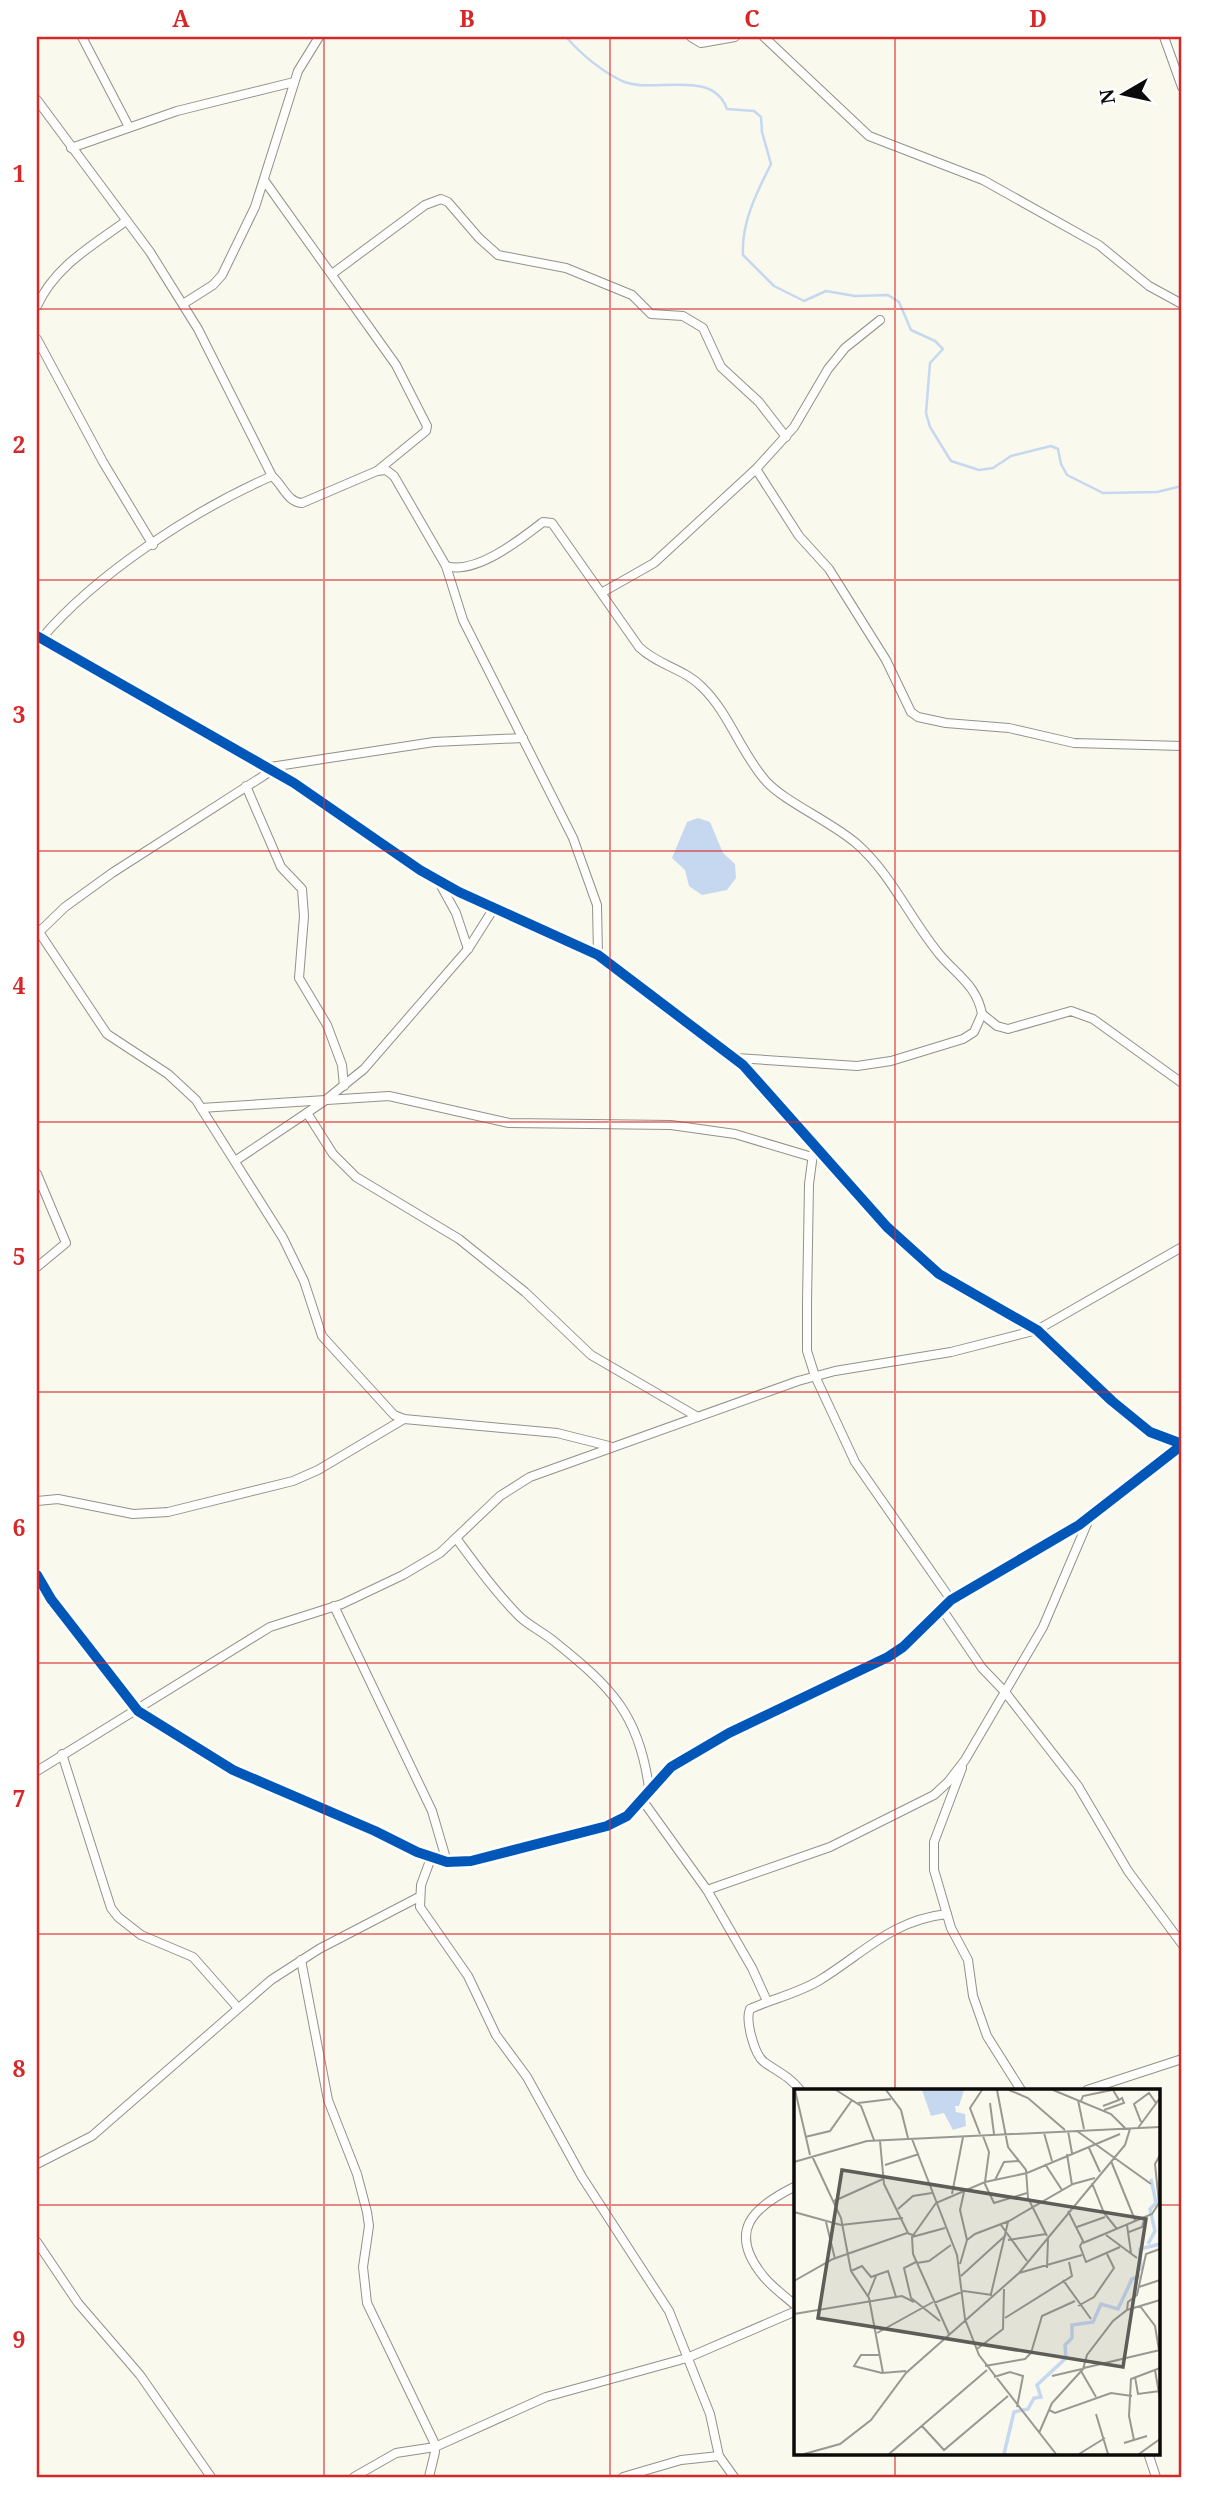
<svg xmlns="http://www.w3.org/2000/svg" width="1219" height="2514" font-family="'Noto Serif',serif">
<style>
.water{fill:#c6d8f0}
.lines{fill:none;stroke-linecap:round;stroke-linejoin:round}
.stream{stroke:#c6d8f0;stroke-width:2.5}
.street-casing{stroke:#92928c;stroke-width:10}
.street{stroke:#fefefc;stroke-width:8}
.cycleway-casing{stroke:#fff;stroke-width:15}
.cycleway{stroke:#0057b8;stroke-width:10}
.grid{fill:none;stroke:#d62828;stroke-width:2;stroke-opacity:0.55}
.inset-river{fill:none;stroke:#c6d8f0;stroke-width:3.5}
.inset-road{fill:none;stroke:#999992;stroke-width:2}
.view{fill:#5e5e59;fill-opacity:0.15;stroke:#5e5e59;stroke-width:3.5}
.inset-edge{fill:none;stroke:#0a0a0a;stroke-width:3.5}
.neatline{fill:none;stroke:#d62828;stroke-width:2.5}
.grid-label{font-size:23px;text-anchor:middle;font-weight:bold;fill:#d62828}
</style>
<rect width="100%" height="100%" fill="#f9f9ed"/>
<polygon class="water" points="698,818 710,822 723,853 735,864 736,878 727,890 702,895 689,886 685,870 672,858 687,822"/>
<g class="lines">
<g class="stream">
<polyline points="502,37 534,37"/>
<path d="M566,37C582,55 600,70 622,81C653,95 712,67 727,109L754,111L761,117L762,132L771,164C757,192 741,223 743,255L774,286L804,301L826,291L855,296L888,295L899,302L911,330L935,341L943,349L930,363L926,413L930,427L951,461L979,470L993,468L1011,456L1051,446L1058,449L1061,464L1067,475L1103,493L1157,492L1182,486"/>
</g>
<g class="street-casing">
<g id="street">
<polyline points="82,37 129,127"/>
<polyline points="691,37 701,43 735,37"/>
<polyline points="764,37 869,136 983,180 1099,245 1149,286 1182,304"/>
<polyline points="1164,37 1182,87"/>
<path d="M37,100L150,252L198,329L272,476C283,485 287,502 302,503L377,471L426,431L427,426L396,365L264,180"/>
<polyline points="71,148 177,111 294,82"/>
<polyline points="332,274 425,205 441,199 448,202 479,238 498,255 566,268 632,295 651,314 683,316 703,328 721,367 759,402 786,437"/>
<polyline points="183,304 213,285 222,275 255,207 298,71 319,37"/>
<path d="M37,306C55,266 92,246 126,221"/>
<polyline points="37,339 103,462 153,545"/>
<polyline points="756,469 799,536 829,569 886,660 911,712 918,717 946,723 1009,728 1074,743 1182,746"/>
<polyline points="377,471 386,470 394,476 446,566 463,620 573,838 597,905 598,955"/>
<path d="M446,566C476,575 521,539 543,522L552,523L639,647C659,666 683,668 702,687C729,713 740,751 765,780C783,801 832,822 857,844C892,875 910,919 940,955C957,975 977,986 982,1014L974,1032L963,1039L891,1061L857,1066L736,1058"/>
<polyline points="603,592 654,563 756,469 794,427 828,369 845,348 880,320"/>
<polyline points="37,636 294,783 420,870 459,892 598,955 743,1065 887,1227 939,1274 1037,1330 1112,1401 1150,1432 1182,1444"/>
<path d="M41,639C96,574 194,510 272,476"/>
<polyline points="264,768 434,742 523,738"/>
<polyline points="246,786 281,867 302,889 304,916 299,978 327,1025 342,1065 344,1086"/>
<polyline points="439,882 456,913 468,949"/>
<polyline points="37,929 107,1034 168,1074 196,1100 283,1238 304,1281 322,1336 394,1415 404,1419 557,1433 609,1446"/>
<polyline points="37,934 65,907 112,873 271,771"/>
<polyline points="982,1014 997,1026 1008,1029 1071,1011 1093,1019 1182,1083"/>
<polyline points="201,1108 389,1096 509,1123 671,1125 735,1134 812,1157"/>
<polyline points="307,1113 333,1154 356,1177 459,1239 525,1292 591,1355 696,1416"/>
<polyline points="813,1154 809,1184 807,1303 807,1351 815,1376 855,1462 951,1600"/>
<polyline points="235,1161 323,1102 364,1069 468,949 494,908"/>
<polyline points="37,1174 66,1243 37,1267"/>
<polyline points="37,1501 58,1499 133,1514 168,1512 293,1481 318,1470 404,1419"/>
<path d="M456,1538C476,1565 496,1593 520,1617C530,1626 544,1633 555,1642C611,1687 639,1714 649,1788"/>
<polyline points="37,1575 51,1599 138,1711 233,1770 375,1831 417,1852 447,1862 471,1861 607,1826 627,1816 671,1767 729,1733 888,1657 903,1647 951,1600 1079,1525 1182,1445"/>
<polyline points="334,1606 432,1811 447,1862"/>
<polyline points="942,1609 982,1668 1005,1692 1078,1786 1128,1871 1182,1944"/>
<polyline points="62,1754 111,1908 118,1917 141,1935 193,1957 238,2008"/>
<polyline points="962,1768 934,1842 934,1870 951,1928 968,1960 973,1996 987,2036 1021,2090"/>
<polyline points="37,1771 270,1627 342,1604 403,1575 440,1553 500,1496 530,1477 798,1381 835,1371 951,1352 1037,1330 1182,1247"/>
<polyline points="643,1801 707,1890 830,1847 934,1795 948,1782 965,1760 1043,1627 1089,1519"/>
<polyline points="431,1858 421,1885 420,1907 468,1976 496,2035 527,2077 582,2177 669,2311 710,2414 719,2456 734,2477"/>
<polyline points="707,1890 752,1968 767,2001"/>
<polyline points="301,1960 328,2100 357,2174 367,2212 369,2226 363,2267 367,2303 434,2442 435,2452 429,2477"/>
<path d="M800,2090C789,2076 778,2072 764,2062C754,2054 745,2020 750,2009C772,1999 799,1993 820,1980C864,1953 892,1920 947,1914"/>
<polyline points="1087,2090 1182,2059"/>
<polyline points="37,2164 92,2136 271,1980 319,1949 419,1897"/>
<path d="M796,2186C753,2207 726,2231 764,2277C773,2288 785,2296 796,2306"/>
<polyline points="37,2242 78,2303 140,2375 211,2477"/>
<polyline points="1148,2453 1156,2477"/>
<polyline points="354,2477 396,2453 435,2447 546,2397 687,2358 796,2311"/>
<polyline points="623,2477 681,2460 719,2456"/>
</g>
</g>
<use href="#street" class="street"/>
<g class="cycleway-casing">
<g id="cycleway">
<polyline points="37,636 294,783 420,870 459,892 598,955 743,1065 887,1227 939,1274 1037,1330 1112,1401 1150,1432 1182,1444"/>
<polyline points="37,1575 51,1599 138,1711 233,1770 375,1831 417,1852 447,1862 471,1861 607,1826 627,1816 671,1767 729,1733 888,1657 903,1647 951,1600 1079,1525 1182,1445"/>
</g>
</g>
<use href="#cycleway" class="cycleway"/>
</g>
<path class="grid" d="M324,37V2477M610,37V2477M895,37V2090M37,309H1182M37,580H1182M37,851H1182M37,1122H1182M37,1392H1182M37,1663H1182M37,1934H1182M37,2205H796M1158,2205H1182M895,2453V2477"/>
<g transform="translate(794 2089)">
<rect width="366" height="366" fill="#f9f9ed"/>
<path d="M128,1H170L165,17H161L162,23L171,25L172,37L159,41L150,24L137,27Z" fill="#c6d8f0"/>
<path class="inset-river" d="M354,155L361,142L356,120L362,114L357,90M347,182L346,160L366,155M210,365L220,323L234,320L240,309L247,308L243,296L272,269L271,256L278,249V236L299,233L307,215L324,220L338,190L346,187"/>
<path class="inset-road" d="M1,1L16,66M42,1L67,17L80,51M92,1L107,21L114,49M203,1L214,58L232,81L234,109L253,147M215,1L234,9L271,41M259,1L317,25L331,39M284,11L290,40M287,12L289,7L318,1M64,14L97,10M196,14L200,45M309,17L325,11L319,1M310,21L330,14L328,9L325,11M347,33L340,15L355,4L362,14M344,39L366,9M274,42L278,64M283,42L357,95M250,44L258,72M186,45L176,19L188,1M189,47L195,63L191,93M11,48L36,42L58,11M118,50L163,166L171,230L185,266L262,365M86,52L90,95L114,144M295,59L306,83M273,65L278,96M18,67L47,129L57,182L75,209L89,284M317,72L341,131M0,73L73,52L366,38M251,75L268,101M91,76L125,65M201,91L210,73L225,72M190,93L200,114L233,104M298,94L310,124L323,140M170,103L166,121L173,151M158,105L169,48M40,112L89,90M104,120L119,107L138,104M274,122L289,152L286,157L292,173L326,158M0,123L47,136L109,129M32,133L41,170M207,136L233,172M333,136L337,164M283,138L311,128M335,143L348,138L351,128M312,146L343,169M118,148L151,139M214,151L252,145M289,154L358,125L365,114L361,75L366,66M122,173L110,179L117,209L146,232M123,174L135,172L157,156M166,175L173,151L181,145L215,132L279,95L301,89M253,179L254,149M57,182L68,177L77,188L94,182L102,208M225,184L288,166M167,187L212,146M269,191L297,230M0,192L39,170L113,144L119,146M345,198L366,191M197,205L214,133M74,207L82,187M140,214L170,202L198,206M284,217L300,208L320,179L313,165M346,217L361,237L365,261M333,221L334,213L343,206L352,165L366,160M0,225L108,207L120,213M211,229L278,187L275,173M83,244L139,213M155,245L119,165L118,148L142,114L191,93L233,84L326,45M183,260L209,240L210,200M85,266H67L60,277L88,284L112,282M191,277L231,270L237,264L248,227L281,212M289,280L293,266L319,232L333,221L366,211M361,281L366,310M287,282L302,308M258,287L288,280M200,288L216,283L229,287L223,318M341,288L344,305L366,302M255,321L261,324L317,304L338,307M302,325L314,365M128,337L150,361L214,307M245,344L258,314L290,279L366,261M340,351L335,327L337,290L366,279M330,354L353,347M10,365L46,355L77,331L112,284L225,184L331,56L336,40M95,365L193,281M285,365L311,349M345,365L366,350"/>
<path class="view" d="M48,81L352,130L329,278L24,229Z"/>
<rect width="366" height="366" class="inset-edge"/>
</g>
<rect width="1219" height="2514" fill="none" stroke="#ffffff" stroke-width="77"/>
<g transform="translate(1124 94) rotate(261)" stroke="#ffffff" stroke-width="5" paint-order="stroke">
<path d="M0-5L12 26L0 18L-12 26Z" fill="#0a0a0a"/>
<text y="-10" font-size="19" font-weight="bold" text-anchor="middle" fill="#0a0a0a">N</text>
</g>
<rect x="38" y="38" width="1142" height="2438" class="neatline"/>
<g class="grid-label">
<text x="181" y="27">A</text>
<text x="467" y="27">B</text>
<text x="752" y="27">C</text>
<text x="1038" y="27">D</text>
<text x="19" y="182">1</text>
<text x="19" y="453">2</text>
<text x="19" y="723">3</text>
<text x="19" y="994">4</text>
<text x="19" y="1265">5</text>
<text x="19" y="1536">6</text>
<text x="19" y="1807">7</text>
<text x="19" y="2077">8</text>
<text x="19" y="2348">9</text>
</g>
</svg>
